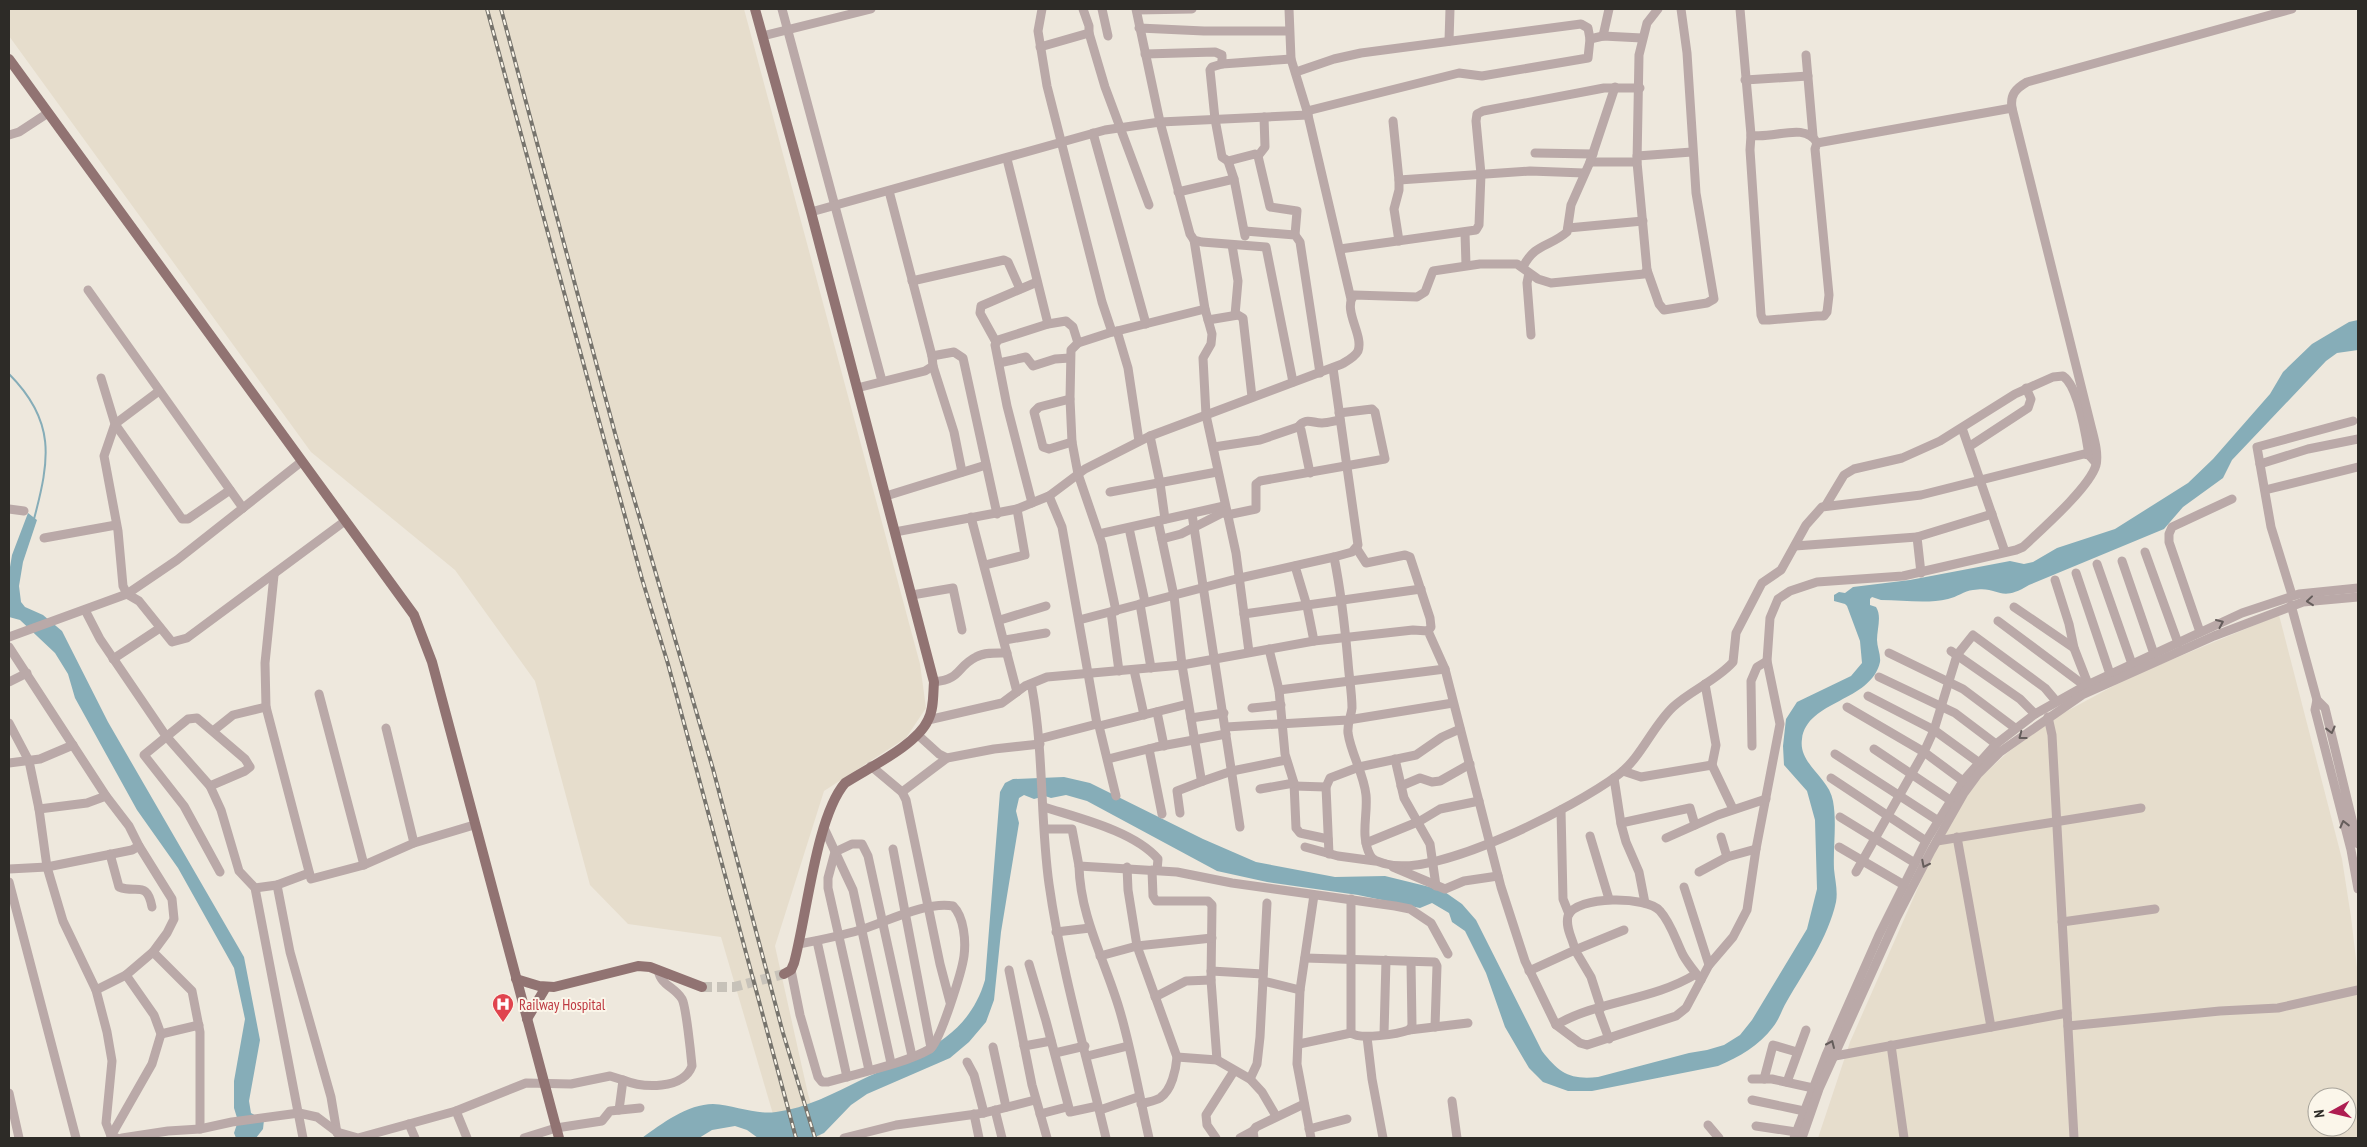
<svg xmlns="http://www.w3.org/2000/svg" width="2367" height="1147" font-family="'PT Sans Narrow',sans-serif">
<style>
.built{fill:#e6ddcc;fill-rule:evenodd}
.water{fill:#86adb8}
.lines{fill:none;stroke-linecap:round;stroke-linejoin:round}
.stream{stroke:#86adb8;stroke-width:2}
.major-tunnel{stroke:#c7c2b9;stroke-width:10;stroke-dasharray:10 5;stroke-linecap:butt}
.minor{stroke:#baa9a8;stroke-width:9}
.major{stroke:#917372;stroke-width:10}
.rail-casing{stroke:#77746d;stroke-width:4}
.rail{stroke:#fbf6ea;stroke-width:2;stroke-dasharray:5.5;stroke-linecap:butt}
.oneway{stroke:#655d5b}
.labels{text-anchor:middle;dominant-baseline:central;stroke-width:4;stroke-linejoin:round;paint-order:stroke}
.health-label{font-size:15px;fill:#be3a42;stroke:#fbf6ea;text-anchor:start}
</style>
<rect width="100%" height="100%" fill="#eee8dd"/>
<g class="built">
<polygon points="9,9 744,9 920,664 926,708 906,738 824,791 775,946 808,1094 821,1138 780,1138 721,937 628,924 590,885 535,681 455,570 311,452 9,36"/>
<path d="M2279,615L2342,859L2351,917L2358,976V1138H1818L1850,1042L1931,858L1960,805L1983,775L2007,753L2056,717L2130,677ZM2317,1097H2347V1127H2317Z"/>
</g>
<g class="water">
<path d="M2358,320V350L2337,353L2326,361L2232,460L2223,478L2183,507L2164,529L2029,585C1998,604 2000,585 1973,590C1964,591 1957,597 1948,599C1927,604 1903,600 1881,600L1872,597L1870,599V605L1876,607C1882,616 1877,629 1877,640C1877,647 1881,655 1880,662C1871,702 1807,700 1802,739C1798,764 1829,777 1833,801C1837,823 1833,846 1834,869C1835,880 1838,891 1836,902C1828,938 1805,970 1787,1001C1782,1009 1779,1020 1773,1027C1759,1046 1739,1057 1718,1066L1592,1091H1568L1543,1082L1529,1068L1505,1027L1486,973L1465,931L1452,922L1449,913L1432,903L1420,908L1358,895L1267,882L1217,871L1087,801L1066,795L1051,798L1045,796L1034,799L1024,795L1019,798L1016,811L1019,823L1001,932L994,1000L986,1022L969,1042L950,1058L867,1094L851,1105L824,1133L813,1138H758L747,1130L735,1126L712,1130L699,1138H642C661,1124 688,1104 713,1104C734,1105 755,1115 776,1112C807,1108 834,1093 861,1080C913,1056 967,1042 985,980L1000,792L1005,783L1013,779L1064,777L1090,783L1203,839L1256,862L1335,877L1385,876L1442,890L1462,904L1476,920L1542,1051C1559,1073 1570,1080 1598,1077L1689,1053L1707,1050L1724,1045L1740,1035L1752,1020L1807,929L1817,889L1815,820L1807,791L1784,765L1783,746L1786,719L1797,702L1851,676L1862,663L1860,641L1847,606L1845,604L1834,601V595L1839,592L1845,593L1853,587L1910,580L2010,561L2024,564L2033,562L2057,548L2115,529L2188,483L2213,459L2270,394L2283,372L2312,344L2349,322Z"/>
<polygon points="28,513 37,520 23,562 19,586 21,602 25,607 43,615 62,631 108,722 244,957 260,1040 249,1101 251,1113 264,1120 263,1129 256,1138 236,1138 234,1133 238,1121 234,1108 234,1081 245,1019 234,968 178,868 137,810 75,698 68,674 55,653 20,620 9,617 9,573 12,555"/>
</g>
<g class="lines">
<path class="stream" d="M9,374C56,421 50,459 34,519"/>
<polyline class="major-tunnel" points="702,987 734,987 784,974"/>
<g class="minor">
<polyline points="782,9 882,381"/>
<polyline points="1042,9 1038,31 1047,86 1102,302 1112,332 1078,343 1071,350 1070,399 1072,442 1078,474 1102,544 1116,611"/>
<polyline points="1102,9 1108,36"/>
<polyline points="1136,9 1160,122 1190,234 1194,240 1202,242 1266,247 1293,382"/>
<polyline points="1289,9 1291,59 1307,111 1351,299"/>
<path d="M1740,9L1751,135C1772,140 1805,121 1817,143"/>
<polyline points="1137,10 1192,9"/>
<polyline points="1139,28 1204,31 1289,31"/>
<polyline points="1089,33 1105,87 1149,205"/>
<polyline points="763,36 871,9"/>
<polyline points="1603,36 1609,9"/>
<polyline points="1449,41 1450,9"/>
<polyline points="1040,47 1089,33 1089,26 1083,9"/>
<polyline points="1145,54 1215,52 1222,55 1222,64"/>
<polyline points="1806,55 1813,136"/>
<polyline points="1291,59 1222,64 1212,67 1210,70 1215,119 1222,157 1228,161 1255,154 1258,156 1270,207 1297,211 1295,235"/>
<polyline points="1296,72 1334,59 1361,53 1581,24 1588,28 1590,39 1603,36 1642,38"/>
<polyline points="1745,80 1808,76"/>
<polyline points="1307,111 1459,73 1482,76 1588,58 1590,39"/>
<polyline points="1393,121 1399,180 1399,190 1394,209 1399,241"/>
<polyline points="1093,133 1146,324"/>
<polyline points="9,135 19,132 48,113"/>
<polyline points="1751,135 1750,150 1761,315 1763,320 1769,320 1817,316 1824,316 1827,312 1829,295 1815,149 1817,143 2012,108"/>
<polyline points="1535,153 1593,154"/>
<polyline points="1258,156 1265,147 1264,117"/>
<polyline points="1637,156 1692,152"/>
<polyline points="1007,159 1048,324"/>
<polyline points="1228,161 1234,179 1245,236"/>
<polyline points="1590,162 1637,162"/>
<polyline points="1399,180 1530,171 1584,173"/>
<polyline points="1178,192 1234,179"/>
<polyline points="811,212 1105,130 1160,122 1308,115"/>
<polyline points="1568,228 1643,221"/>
<polyline points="1245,231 1295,235 1300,242 1320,373"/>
<polyline points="1465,233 1466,265"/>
<polyline points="1194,240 1205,309 1212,334 1211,344 1203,358 1206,415 1236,553 1249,652"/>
<polyline points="1232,245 1238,281 1235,315"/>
<polyline points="1340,249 1476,230 1479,225 1481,174 1476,121 1477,114 1483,111 1604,88 1640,88"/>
<path d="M1523,267C1535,243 1550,247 1567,232L1571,205L1590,162L1615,87"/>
<polyline points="1647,270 1659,304 1664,310 1707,303 1714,299 1696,193 1687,53 1681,9"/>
<polyline points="1529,273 1527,283 1531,335"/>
<polyline points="912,281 1004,260 1008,262 1020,289"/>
<polyline points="88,290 243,508 301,462"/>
<polyline points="1208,320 1238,315 1243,318 1252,397"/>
<polyline points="1117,331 1128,368 1139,441"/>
<polyline points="1113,332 1205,309"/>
<polyline points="996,342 980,313 981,306 1037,282"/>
<polyline points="932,356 954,352 963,358 997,514"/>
<polyline points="999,363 1026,357 1033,366 1055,359 1070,358"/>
<polyline points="933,366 954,432 962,472"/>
<path d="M1333,368L1358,545L1352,552L1334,557C1341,592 1345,627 1348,662C1349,677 1352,693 1352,708C1351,717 1347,723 1348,733C1351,754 1364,774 1366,795C1368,815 1360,835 1370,855C1373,861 1379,862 1386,864C1438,878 1575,807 1618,775C1641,758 1652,727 1673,707C1691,690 1716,681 1733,662L1736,633L1762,583L1781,570L1806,525L1822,507L1921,495L2084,454L2089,455L2096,463"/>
<polyline points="101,378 115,424 104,456 118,531 123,586 127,594 139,601 172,642 187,638 345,521"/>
<polyline points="857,388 925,371 933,366 932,356 889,191"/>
<polyline points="159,391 115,424 182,519 188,519 230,490"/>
<polyline points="1070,399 1039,407 1034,412 1043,447 1049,449 1072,442"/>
<path d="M1298,427C1306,417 1312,423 1322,423C1328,423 1334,421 1340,420"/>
<polyline points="1962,428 2005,552"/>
<polyline points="1150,436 1160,483 1165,519"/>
<polyline points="1970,446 2028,408 2031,399 2026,388"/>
<polyline points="1214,447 1260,440 1298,427 1301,430 1310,473"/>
<polyline points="2260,464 2308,449 2358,439"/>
<polyline points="2265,490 2358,467"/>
<polyline points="1110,492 1217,472"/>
<polyline points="886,496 986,465"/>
<polyline points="1049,496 1062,527 1097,724 1099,726 1188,704"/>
<polyline points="1032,503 1007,406 995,345 998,340 1048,324 1066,321 1073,327 1078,343"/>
<path d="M1826,505L1844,475L1854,469L1902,458L1940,441L2015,394L2053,377L2063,376C2079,387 2086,436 2089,455"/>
<polyline points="9,509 24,511"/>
<polyline points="1192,514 1240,827"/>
<polyline points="1227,515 1256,509 1256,484 1260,481 1385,459 1375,412 1372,409 1339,413"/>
<polyline points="971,517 1017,692"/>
<polyline points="1158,521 1174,596 1182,665 1201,778 1203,781 1232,771 1286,760"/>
<polyline points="1129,528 1145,602"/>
<path d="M895,532L1017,509L1049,496L1085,469L1150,436L1342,364C1347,361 1355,357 1358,351C1364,335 1342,310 1354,295L1417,297L1425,292L1433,271L1480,264H1517L1538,279L1551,283L1644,274L1647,270L1637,162L1639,55L1647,23L1658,9"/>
<polyline points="1099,534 1224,506"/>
<polyline points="44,538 116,525"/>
<polyline points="1162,539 1181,534 1226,511"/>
<polyline points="1795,546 1917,537"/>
<polyline points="1357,549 1366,563 1405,555 1410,557 1430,618 1431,627 1428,631"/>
<polyline points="2145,552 2178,643"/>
<polyline points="2122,561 2154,654"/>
<polyline points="2097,564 2132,664"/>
<polyline points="985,565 1025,555 1017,509"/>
<polyline points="1295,566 1307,606 1314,641"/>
<polyline points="1921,573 1917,537 1992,514"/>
<polyline points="2076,573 2110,674"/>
<polyline points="274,575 265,663 266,707 311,879 364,865 414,843 474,825"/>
<polyline points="2055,580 2069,624 2074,648 2088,684"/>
<polyline points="912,595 953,588 962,630"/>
<polyline points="2292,595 2271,527 2257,447 2353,421"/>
<polyline points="1140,604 1151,668"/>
<polyline points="2291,605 2317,700"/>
<polyline points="2014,607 2074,648"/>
<polyline points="85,610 100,639 166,736 210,786 221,810 239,871 255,888 303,1138"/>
<polyline points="1111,612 1119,671"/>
<polyline points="1244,614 1421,589"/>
<polyline points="1000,620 1046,606"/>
<polyline points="1079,620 1240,578 1334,557"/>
<polyline points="1998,621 2085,686"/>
<polyline points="2200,632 2169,542 2169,534 2172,527 2232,499"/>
<polyline points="9,637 127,594 177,560 243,508"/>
<polyline points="1005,640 1046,633"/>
<polyline points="9,647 106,796 129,826 139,846 172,899 174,919 167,933 153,952 126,975 96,990"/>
<polyline points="1269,649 1279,690 1285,754 1294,783 1296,828 1300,833 1328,839"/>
<polyline points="1951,651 2020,699 2035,714"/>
<polyline points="1889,653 1963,689 2015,728"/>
<polyline points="113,659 160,628"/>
<polyline points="1134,670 1144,715"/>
<polyline points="1879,677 1955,713 1996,744"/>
<polyline points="9,682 27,673"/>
<path d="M934,682C962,679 956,667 976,657C985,652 998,653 1007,653"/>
<polyline points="1705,684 1716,745 1712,765"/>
<path d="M1029,685L1032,688C1044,753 1040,819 1049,884C1061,969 1086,1054 1106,1138"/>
<polyline points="1279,690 1445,669"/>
<polyline points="319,694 364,865"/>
<polyline points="1868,696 1934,730 1978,762"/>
<polyline points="1847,707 1924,752 1963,781"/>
<polyline points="1252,708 1281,705"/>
<polyline points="1157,712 1164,746"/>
<polyline points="2048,717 2052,735 2074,1138"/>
<polyline points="1191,718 1224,713"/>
<path d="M928,720L1002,703L1025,686L1047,677L1182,665L1314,641L1413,630L1428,631L1445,669L1501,887L1525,961L1556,1025L1580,1043L1587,1045L1676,1016L1686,1008L1709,965L1733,937L1747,910L1756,849L1780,724L1767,661L1770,618L1778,599L1790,591L1817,582L1903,576L2016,550L2023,547C2041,530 2090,487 2096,465C2099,452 2093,435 2090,422L2012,108C2010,95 2015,89 2027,82L2292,9"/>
<polyline points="9,723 29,761 39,809 47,867 63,921 96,990 107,1032 112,1061 106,1123 111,1136 117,1138"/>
<polyline points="1099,726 1116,796"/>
<polyline points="1226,727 1348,720 1453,703"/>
<polyline points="386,728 414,843"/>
<polyline points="213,731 233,715 266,707"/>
<polyline points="918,735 939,754 947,758 994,749 1040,744"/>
<polyline points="1039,739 1097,724"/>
<polyline points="1752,746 1751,681 1757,667 1767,661"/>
<polyline points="1149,749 1162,814"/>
<polyline points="1874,749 1950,800"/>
<polyline points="1835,754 1937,820"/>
<polyline points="1108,759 1156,747 1226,734"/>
<polyline points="1395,759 1404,798 1430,844 1436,886"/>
<polyline points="9,763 40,759 73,745"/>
<polyline points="871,766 902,792 906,800 940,964 950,1002"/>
<polyline points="1623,771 1641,777 1712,765 1733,809"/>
<polyline points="1614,778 1621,824 1626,842 1639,872 1645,903"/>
<polyline points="1831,778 1926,841"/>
<polyline points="210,786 245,771 250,767 245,759 197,718 188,719 144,755 184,806 220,872"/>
<polyline points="1294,786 1326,787"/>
<polyline points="1401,786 1420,778 1432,782 1440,781 1470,764"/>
<polyline points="1260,789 1294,783"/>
<polyline points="902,792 947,758"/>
<path d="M1044,807C1078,818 1134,831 1158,859L1157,870"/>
<polyline points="39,809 87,803 106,796"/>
<polyline points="1561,810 1563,899 1569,914"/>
<polyline points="1180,813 1177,791 1203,781"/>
<polyline points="1840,817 1915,863"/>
<polyline points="1621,823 1690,808 1695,825"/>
<polyline points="824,828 853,890 891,1063"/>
<polyline points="1045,829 1072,829 1079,866 1177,872 1232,883 1395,906 1410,909 1431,923 1448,954"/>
<polyline points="1590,836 1609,899"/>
<polyline points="1721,837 1727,857"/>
<polyline points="1957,837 1991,1027"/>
<polyline points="1666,838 1718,815 1766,799"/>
<polyline points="1937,841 2141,808"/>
<polyline points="1366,843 1420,821 1440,809 1479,801"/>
<polyline points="2358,844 2325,708 2317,700 2315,710 2351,850 2358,889"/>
<polyline points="1305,847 1338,856 1375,861"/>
<polyline points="1839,847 1904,885"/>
<polyline points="893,849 931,1048"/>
<path d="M110,854L119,887C137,894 147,880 152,907"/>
<polyline points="1329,854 1326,787 1330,778 1359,767 1416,755 1442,737 1460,729"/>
<path d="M1079,866C1080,916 1105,961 1119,1008C1132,1051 1139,1095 1149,1138"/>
<path d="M1127,867L1128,890L1137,946L1177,1057C1176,1069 1172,1090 1160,1098C1155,1101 1147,1102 1141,1104"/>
<polyline points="1393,867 1445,889 1464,881 1498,876"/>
<polyline points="9,869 47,867 132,850 139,846"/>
<polyline points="1152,870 1153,896 1156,901 1208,901 1212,905 1211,980 1217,1060"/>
<polyline points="1699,872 1727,857 1756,849"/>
<polyline points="1856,872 1924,752 1934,730 1957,655 1973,635 2045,688 2056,701"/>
<polyline points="9,882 76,1138"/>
<polyline points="277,885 290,952 331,1097 337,1133"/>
<polyline points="1684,887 1709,965"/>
<polyline points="255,888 277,885 309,873"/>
<polyline points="1351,899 1351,1033"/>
<polyline points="2062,922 2155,909"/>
<polyline points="1056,932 1090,928"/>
<polyline points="817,941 847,1077"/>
<polyline points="153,952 192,991 200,1032 200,1129"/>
<polyline points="1100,956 1137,946 1212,938"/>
<polyline points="1305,958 1435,962 1437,966 1435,1027"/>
<polyline points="1029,964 1046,1021 1070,1112 1098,1106"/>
<path d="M791,970L800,1015L818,1077L822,1082H828C858,1073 904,1064 930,1049C940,1042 962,971 964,956C966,941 964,917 953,906C926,901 886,922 860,930C840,936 820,940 799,944"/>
<polyline points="1009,970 1032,1085 1047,1138"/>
<polyline points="1211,971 1263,974"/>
<path d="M1529,971L1575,950C1573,939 1565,928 1568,916C1576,895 1648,896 1660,911C1671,923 1676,941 1683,955C1688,964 1695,972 1701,980"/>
<polyline points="1263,981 1300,990"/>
<polyline points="1155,997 1186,981 1211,980"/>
<polyline points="1601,1008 1591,977 1575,950 1624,930"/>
<polyline points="1598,1009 1609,1039"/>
<path d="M1556,1025C1599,1000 1652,1001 1696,974"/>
<polyline points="2068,1026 2220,1011 2278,1008 2358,990"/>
<polyline points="1409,1030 1468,1023"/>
<polyline points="161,1034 199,1025"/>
<polyline points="1384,1034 1386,960"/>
<polyline points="1367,1037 1372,1079 1383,1138"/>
<path d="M1299,1044L1351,1033C1360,1040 1398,1034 1409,1030L1412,1026L1411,962"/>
<polyline points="1891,1045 1904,1138"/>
<polyline points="1024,1046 1051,1041"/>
<polyline points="993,1047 1006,1107"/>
<polyline points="1055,1053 1085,1046"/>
<polyline points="1087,1056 1128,1046"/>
<polyline points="1835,1056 2067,1013"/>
<polyline points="1177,1057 1217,1060 1250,1079 1262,1092 1276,1116"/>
<polyline points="967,1062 974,1075 984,1113"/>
<polyline points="869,1070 828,888 828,878 835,852 852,844 862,844 868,856 912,1056"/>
<polyline points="1250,1079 1257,1064 1260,1037 1267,903"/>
<polyline points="1752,1079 1772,1079 1813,1088"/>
<polyline points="1764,1079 1773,1045 1797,1052"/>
<path d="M623,1080C643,1088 683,1090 692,1066C691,1055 686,1006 682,999C674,986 661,986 658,970"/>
<polyline points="1787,1082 1806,1030"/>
<polyline points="9,1093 19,1138"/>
<polyline points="1752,1100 1804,1111"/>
<polyline points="1452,1101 1457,1138"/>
<polyline points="995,1110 1002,1138"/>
<polyline points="1100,1110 1138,1097"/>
<polyline points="456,1111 467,1138"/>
<polyline points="974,1114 979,1138"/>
<polyline points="1040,1114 1067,1107"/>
<polyline points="409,1124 415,1138"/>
<polyline points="1708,1125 1719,1138"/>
<polyline points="1756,1126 1796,1132"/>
<polyline points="1309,1129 1347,1119"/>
<polyline points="111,1136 152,1064 161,1034 154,1015 126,975"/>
<polyline points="122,1138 168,1131 200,1129 232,1122 299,1113 317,1117 337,1132 358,1138 456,1111 526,1083 571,1084 610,1076 623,1080 619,1110"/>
<polyline points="524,1138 556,1128 602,1121 610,1111 640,1108"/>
<polyline points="844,1138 896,1125 984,1113 1035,1100"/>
<polyline points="1216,1138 1207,1125 1206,1115 1234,1071"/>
<polyline points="1240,1138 1253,1131"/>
<polyline points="1254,1138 1253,1131 1256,1127 1304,1104"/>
<polyline points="1311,1138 1297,1064 1300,990 1314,895"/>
<polyline points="1794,1138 1826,1055 1879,935 1926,841 1963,781 1996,744 2035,714 2085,686 2242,613 2299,594 2358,588"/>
<polyline points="1802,1138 1819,1089 1897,917 1931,851 1964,793 1978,774 2000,752 2082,695 2214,636 2303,602 2358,597"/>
</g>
<g class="major">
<path d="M755,9L811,212L934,682C933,694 934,709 928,720C917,745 868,768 845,783C816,817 807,915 794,963L791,970L784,974"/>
<polyline points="9,59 414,615 432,662 559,1138"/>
<polyline points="516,979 539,986 554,987 638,966 650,967 702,987"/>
<polyline points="527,1019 546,987"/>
</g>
<g class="rail-casing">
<g id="rail">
<polyline points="487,9 642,579 668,664 796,1138"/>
<polyline points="501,9 616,437 713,769 783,1033 815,1138"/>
</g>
</g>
<use href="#rail" class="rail"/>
</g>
<defs><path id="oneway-chevron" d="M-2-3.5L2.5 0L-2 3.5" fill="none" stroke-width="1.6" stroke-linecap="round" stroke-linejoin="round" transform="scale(1.25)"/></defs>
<g class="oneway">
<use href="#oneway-chevron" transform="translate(2310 601) rotate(174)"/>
<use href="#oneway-chevron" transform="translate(2220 623) rotate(-24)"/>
<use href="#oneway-chevron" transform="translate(2331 730) rotate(76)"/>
<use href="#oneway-chevron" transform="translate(2022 736) rotate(143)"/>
<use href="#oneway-chevron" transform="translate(2344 824) rotate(-104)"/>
<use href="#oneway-chevron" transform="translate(1925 864) rotate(117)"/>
<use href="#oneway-chevron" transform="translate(1831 1044) rotate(-66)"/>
</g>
<defs>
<g id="hospital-pin" transform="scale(1.125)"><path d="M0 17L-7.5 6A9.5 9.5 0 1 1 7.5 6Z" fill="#e0444e" stroke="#fbf6ea"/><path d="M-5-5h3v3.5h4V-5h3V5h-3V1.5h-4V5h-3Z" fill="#fff"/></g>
</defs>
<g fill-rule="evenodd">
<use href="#hospital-pin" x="503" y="1004"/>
</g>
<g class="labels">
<g class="health-label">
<text x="519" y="1004">Railway Hospital</text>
</g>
</g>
<rect width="2367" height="1147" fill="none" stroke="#2d2b27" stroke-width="20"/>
<g transform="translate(2332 1112) rotate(262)"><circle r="24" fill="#fbf6ea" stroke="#a9a59c"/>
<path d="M0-4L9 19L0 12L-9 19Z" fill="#ae1d51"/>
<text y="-8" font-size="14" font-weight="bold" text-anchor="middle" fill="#2d2b27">N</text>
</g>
</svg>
